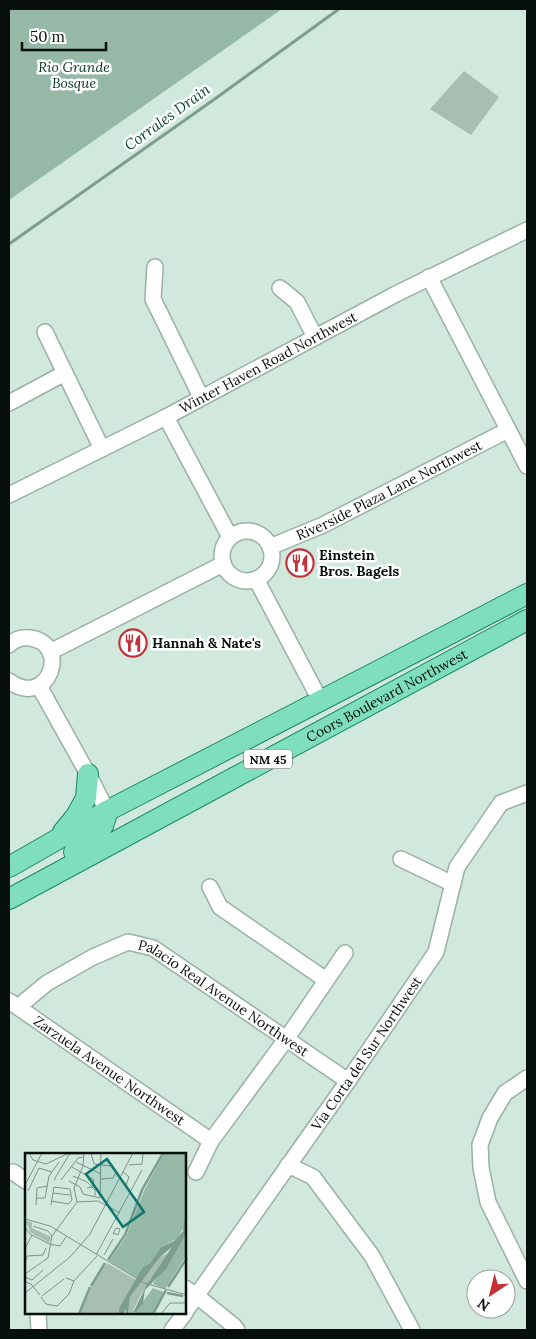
<svg xmlns="http://www.w3.org/2000/svg" width="536" height="1339" font-family="Lora,serif">
<style>
.green{fill:#a7beb1}
.forest{fill:#96b8a6}
.lines{fill:none;stroke-linecap:round;stroke-linejoin:round}
.stream{stroke:#7d9e8d;stroke-width:3}
.minor-casing{stroke:#9ab1a5;stroke-width:18}
.major-casing{stroke:#1d8861;stroke-width:22}
.minor{stroke:#fff;stroke-width:15}
.major{stroke:#7fdfbc;stroke-width:20}
.labels{text-anchor:middle;dominant-baseline:central;stroke-width:5;stroke-linejoin:round;paint-order:stroke}
.shield{fill:#fff;stroke:#515754;stroke-width:1}
.shield-label{font-size:12px;font-weight:bold;fill:#070f0b}
.park-label{font-size:14px;font-style:italic;fill:#063624;stroke:#fff}
.street-label{font-size:14px;fill:#070f0b;stroke:#fff}
.poi-label{font-size:14px;font-weight:bold;fill:#070f0b;stroke:#fff;text-anchor:start}
.water-label{font-size:15px;font-style:italic;fill:#094a32;stroke:#fff}
.inset-river{fill:none;stroke:#7d9e8d;stroke-width:2.5}
.inset-road{fill:none;stroke:#809288;stroke-width:1}
.view{fill:#0f766e;fill-opacity:0.15;stroke:#0f766e;stroke-width:2.5}
.inset-edge{fill:none;stroke:#070f0b;stroke-width:2.5}
</style>
<rect width="100%" height="100%" fill="#d0e9dc"/>
<polygon class="green" points="464,71 499,97 471,135 430,109"/>
<polygon class="forest" points="9,9 282,9 9,200"/>
<g class="lines">
<polyline class="stream" points="9,244 212,101 339,9"/>
<g class="minor-casing">
<g id="minor">
<polyline points="155,267 153,299 201,397"/>
<polyline points="429,277 527,466"/>
<polyline points="280,288 297,302 315,337"/>
<polyline points="45,332 102,449"/>
<polyline points="9,403 65,373"/>
<polyline points="166,417 230,537"/>
<path id="s1" d="M9,495L166,417L396,294L527,230"/>
<circle cx="247" cy="556" r="25"/>
<path id="s2" d="M270,547L323,525L508,430"/>
<polyline points="256,579 320,700"/>
<path d="M9,645C15,639 22,637 30,638C72,644 48,710 9,681"/>
<polyline points="50,652 223,564"/>
<polyline points="39,686 88,774 107,811"/>
<polyline points="401,859 453,884"/>
<polyline points="210,887 220,907 326,980"/>
<path id="s3" d="M9,1001L211,1141"/>
<path id="s4" d="M18,1007L47,983L93,957L128,942L153,948L348,1081"/>
<polyline points="527,1078 505,1093 490,1118 480,1145 481,1168 488,1202 527,1281"/>
<polyline points="288,1165 313,1177 372,1256 412,1330"/>
<polyline points="13,1172 26,1181"/>
<polyline points="196,1172 211,1141 287,1038 345,953"/>
<polyline points="185,1288 197,1296 234,1326 237,1330"/>
<path id="s5" d="M185,1312L348,1081L436,952L457,867L501,803L527,793"/>
<polyline points="38,1313 39,1330"/>
<polyline points="172,1330 185,1313"/>
</g>
</g>
<g class="major-casing">
<g id="major">
<polyline points="63,832 76,816 86,798 88,774"/>
<path d="M74,852C93,842 104,833 107,811"/>
<polyline points="9,867 107,811 527,594"/>
<path id="s6" d="M9,899L527,620"/>
</g>
</g>
<use href="#minor" class="minor"/>
<use href="#major" class="major"/>
</g>
<defs>
<g id="restaurant-ring" transform="scale(1.4375)"><circle r="9.5" fill="#fff" stroke="#c13137" stroke-width="1.5"/><path d="M-5-6h1v4h1v-4h1v4h1v-4h1v5L-1.5 .5V6h-2V.5L-5-1ZM5-6V6H3V1.5H1.5Q1.5-4 5-6Z" fill="#c13137"/></g>
</defs>
<g fill-rule="evenodd">
<use href="#restaurant-ring" x="300" y="563"/>
<use href="#restaurant-ring" x="133" y="643"/>
</g>
<g class="labels">
<rect class="shield" x="244" y="749.5" width="48" height="19" rx="4"/>
<g class="shield-label">
<text x="268" y="759">NM 45</text>
</g>
<g class="park-label">
<text x="74" y="67">Rio Grande<tspan x="74" dy="16">Bosque</tspan></text>
</g>
<g class="street-label">
<text stroke="none"><textPath href="#s1" startOffset="291">Winter Haven Road Northwest</textPath></text>
<text stroke="none"><textPath href="#s2" startOffset="132">Riverside Plaza Lane Northwest</textPath></text>
<text stroke="none"><textPath href="#s6" startOffset="429">Coors Boulevard Northwest</textPath></text>
<text stroke="none"><textPath href="#s4" startOffset="240">Palacio Real Avenue Northwest</textPath></text>
<text stroke="none"><textPath href="#s5" startOffset="316">Via Corta del Sur Northwest</textPath></text>
<text stroke="none"><textPath href="#s3" startOffset="122">Zarzuela Avenue Northwest</textPath></text>
</g>
<g class="poi-label">
<text x="319" y="555">Einstein<tspan x="319" dy="16">Bros. Bagels</tspan></text>
<text x="152" y="643">Hannah &amp; Nate's</text>
</g>
<g class="water-label">
<text transform="translate(167 117) rotate(-36)">Corrales Drain</text>
</g>
</g>
<g transform="translate(25 1153)">
<rect width="161" height="161" fill="#d0e9dc"/>
<path d="M1,68L7,69V75L26,84L24,90L5,79ZM145,99L116,141L108,158L103,161L105,144L133,105ZM82,110L111,127L94,155V161H55L69,128Z" fill="#a7beb1"/>
<path d="M139,0H161L160,73L151,86L136,94L125,110L118,114L113,126L84,108L101,84L119,38ZM161,81V103L140,136L128,131ZM128,135L139,139L127,161H109Z" fill="#96b8a6"/>
<path d="M161,58V81L141,116L120,137L118,150L111,159L101,161V156L99,161H94V155L118,114L125,110L136,94L149,88L158,78ZM147,94L121,133L109,158L103,161L105,144L134,105Z" fill="#7d9e8d" fill-rule="evenodd"/>
<path class="inset-river" d="M83,107L100,82L117,37L138,0M66,133L80,110M143,134L162,105M142,140L158,143M54,161L65,134M128,161L141,137"/>
<path class="inset-road" d="M4,0L8,7L21,11L42,1L94,0M66,0L69,11L86,13M51,9L76,21M104,12L117,11L118,0M47,14L69,27L67,34L62,35M98,19L104,24L101,32M48,23L62,29L70,37V43M76,26L88,25L91,19M29,27L45,0M36,27L53,5L59,4M44,28L55,34L58,41L75,45L76,0M0,32L17,0M3,38L14,15L27,19M28,40L45,42M11,45H20L24,23L34,9M26,48L44,51M52,49L49,35L58,13L59,0M11,52L12,35L22,33M26,52L29,34L45,36L47,47L43,51M0,66L25,73L119,130L162,142M8,73L23,78L27,83M0,74L5,81L24,91L35,93L41,84M88,81L91,75L95,76L93,82L88,80M0,96L7,82M71,102L117,17M79,102L88,86M0,110L2,103L18,102L21,95M0,121L23,105L27,83L52,49L73,48L95,60M0,124L7,127L18,117M41,125L49,128L72,103M0,129L6,131L15,142M0,140L45,104L65,81L108,0M17,143L39,126M16,144L21,151L32,153L44,141L49,128M136,161L145,150H162"/>
<path class="view" d="M82,6L119,59L98,74L61,21Z"/>
<rect width="161" height="161" class="inset-edge"/>
</g>
<rect width="536" height="1339" fill="none" stroke="#070f0b" stroke-width="20"/>
<g transform="translate(491 1294) rotate(215)"><circle r="24" fill="#ffffff" stroke="#9c9f9d"/>
<path d="M0-4L9 19L0 12L-9 19Z" fill="#c13137"/>
<text y="-8" font-size="14" font-weight="bold" text-anchor="middle" fill="#070f0b">N</text>
</g>
<path d="M22 42v8h84v-8" fill="none" stroke="#070f0b" stroke-width="2.5"/>
<text x="30" y="42" font-size="15" fill="#070f0b" stroke="#ffffff" stroke-width="4" paint-order="stroke">50 m</text>
</svg>
